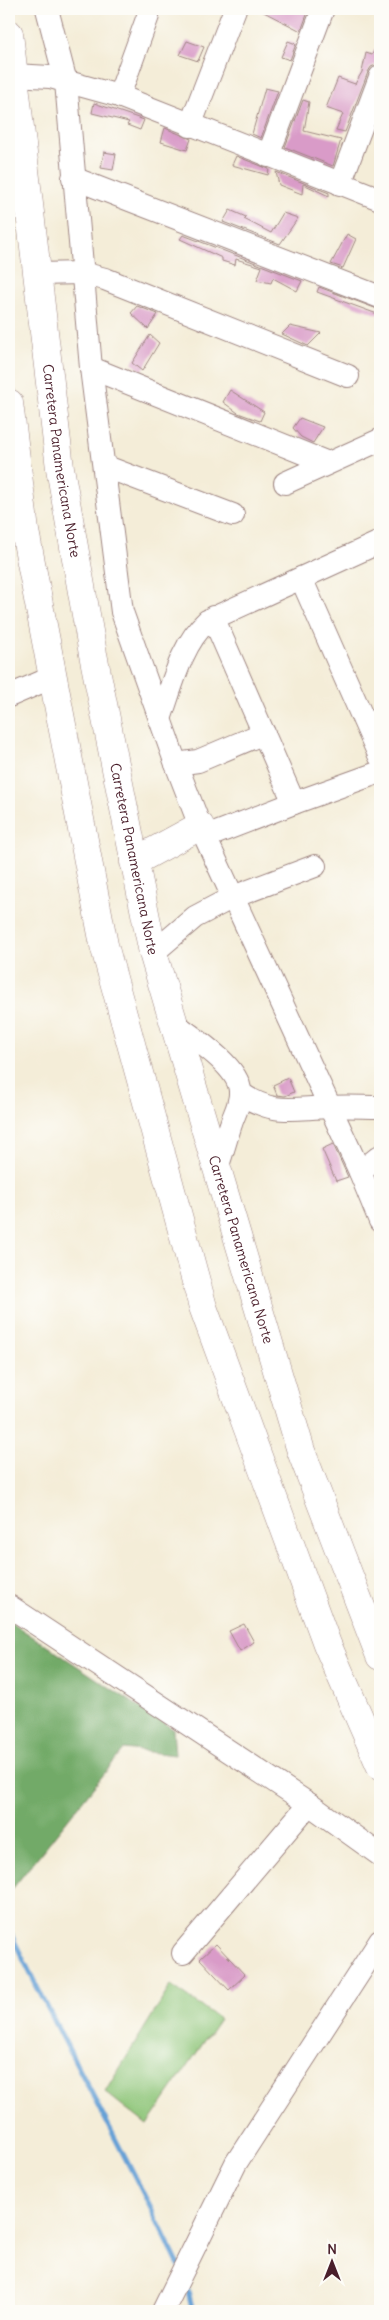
<svg xmlns="http://www.w3.org/2000/svg" width="389" height="2320" font-family="Delius,sans-serif">
<style>
.green{fill:#8dc578;stroke:#6c7252}
.forest{fill:#72aa68;stroke:#5e644a}
.lines{fill:none;stroke-linecap:round;stroke-linejoin:round}
.stream{stroke:#66a1d6;stroke-width:5}
.building{fill:#d99bc8}
.minor-casing{stroke:#9f8682;stroke-width:24}
.highway-casing{stroke:#9f8682;stroke-width:29}
.minor{stroke:#fff;stroke-width:22}
.highway{stroke:#fff;stroke-width:28}
.labels{text-anchor:middle;dominant-baseline:central;stroke-width:4.5;stroke-linejoin:round;paint-order:stroke}
.street-label{font-size:14px;fill:#4a1f2b;stroke:#fdfcf7}
</style>
<rect width="100%" height="100%" fill="#fdfcf7"/>
<filter id="ink" filterUnits="userSpaceOnUse"><feTurbulence type="fractalNoise" baseFrequency=".02" numOctaves="2"/><feDisplacementMap in="SourceGraphic" scale="10" xChannelSelector="R" yChannelSelector="G"/><feConvolveMatrix kernelMatrix="1 2 1 2 8 2 1 2 1" color-interpolation-filters="sRGB"/></filter>
<filter id="wash" filterUnits="userSpaceOnUse"><feTurbulence type="fractalNoise" baseFrequency=".0096" numOctaves="4" result="noise"/><feDisplacementMap in="SourceGraphic" scale="20" xChannelSelector="R" yChannelSelector="G"/><feGaussianBlur stdDeviation="1.12" result="paint"/><feColorMatrix in="noise" values="0 0 0 0 0 0 0 0 0 0 0 0 0 0 0 0 0 1.4 0 .05"/><feComposite in="paint" operator="in"/></filter>
<g filter="url(#wash)">
<rect width="100%" height="100%" fill="#f4edd8"/>
<polygon class="green" points="171,1985 220,2019 147,2125 105,2092"/>
<polygon class="forest" points="9,1621 173,1729 175,1755 124,1749 9,1893"/>
<g class="lines">
<g class="stream">
<path d="M9,1930C63,2043 125,2152 179,2266"/>
<polyline points="186,2283 193,2311"/>
</g>
</g>
<g id="blocks">
<g class="building">
<polygon points="258,9 309,9 301,31"/>
<polygon points="187,41 204,47 198,61 180,55"/>
<polygon points="288,41 296,44 290,60 281,57"/>
<polygon points="375,49 380,52 380,58 378,64 371,67 368,72 345,132 336,130 343,114 326,108 338,78 355,84 362,72 366,53 372,55"/>
<polygon points="265,88 278,91 261,138 252,134"/>
<polygon points="303,100 309,102 304,131 341,140 333,166 285,147"/>
<polygon points="94,103 144,120 140,130 127,125 129,122 92,113"/>
<polygon points="165,128 191,139 187,150 161,142"/>
<polygon points="104,152 116,154 113,170 101,168"/>
<polygon points="236,156 269,169 268,175 232,165"/>
<polygon points="276,172 329,193 329,196 303,184 302,194 279,185"/>
<polygon points="230,210 246,217 244,219 271,233 283,213 298,218 280,244 223,222"/>
<polygon points="347,234 356,239 343,268 331,264"/>
<polygon points="183,235 302,281 297,291 273,278 271,283 257,280 262,267 236,259 235,265 222,261 222,258 180,239"/>
<polygon points="319,287 380,310 380,315 317,292"/>
<polygon points="137,306 158,314 148,329 131,313"/>
<polygon points="290,326 321,333 308,346 282,334"/>
<polygon points="150,335 159,343 142,371 132,363"/>
<polygon points="230,390 264,412 260,421 238,413 223,402"/>
<polygon points="300,418 323,427 313,443 301,437 293,428"/>
<polygon points="288,1078 294,1092 285,1096 277,1095 273,1085"/>
<polygon points="333,1144 348,1177 336,1181 322,1149"/>
<polygon points="244,1624 254,1642 240,1651 229,1631"/>
<polygon points="216,1944 245,1975 229,1990 200,1959"/>
</g>
</g>
</g>
<g filter="url(#ink)">
<use href="#blocks" fill-opacity="0" stroke="#9f8682" stroke-width="1"/>
<g class="lines">
<g class="minor-casing">
<g id="minor">
<polyline points="47,9 66,82 91,368 122,612 176,764 200,826 360,1172 380,1221"/>
<polyline points="14,75 50,77 119,96 380,199"/>
<polyline points="119,96 148,16"/>
<polyline points="190,126 235,9"/>
<polyline points="268,156 323,9"/>
<polyline points="73,178 380,297"/>
<polyline points="340,184 380,77"/>
<polyline points="38,274 82,273 105,279 348,376"/>
<polyline points="91,368 328,463"/>
<polyline points="104,466 233,515"/>
<polyline points="285,483 380,440"/>
<polyline points="301,578 380,757"/>
<polyline points="213,617 294,803"/>
<polyline points="9,696 53,677"/>
<path d="M160,719C172,686 181,645 207,621L380,542"/>
<polyline points="176,764 198,761 264,733"/>
<polyline points="206,837 294,803 380,772"/>
<polyline points="153,953 195,917 233,897 315,866"/>
<path d="M175,1024C194,1038 239,1067 240,1091C241,1103 234,1114 231,1124C226,1139 222,1154 217,1168"/>
<path d="M240,1093C274,1116 292,1108 330,1107C346,1106 363,1107 380,1107"/>
<polyline points="360,1172 380,1156"/>
<polyline points="9,1606 309,1804 380,1855"/>
<polyline points="183,1953 309,1804"/>
<polyline points="163,2311 236,2163 380,1941"/>
</g>
</g>
<g class="highway-casing">
<g id="highway">
<path id="s1" d="M9,34L60,468L93,654L153,953L301,1451L380,1656"/>
<polyline points="9,403 25,531 104,945 203,1307 327,1644 380,1765"/>
<polyline points="134,862 200,826"/>
</g>
</g>
<use href="#minor" class="minor"/>
<use href="#highway" class="highway"/>
</g>
</g>
<g class="labels">
<g class="street-label">
<text stroke="none"><textPath href="#s1" startOffset="430">Carretera Panamericana Norte</textPath></text>
<text stroke="none"><textPath href="#s1" startOffset="835">Carretera Panamericana Norte</textPath></text>
<text stroke="none"><textPath href="#s1" startOffset="1240">Carretera Panamericana Norte</textPath></text>
</g>
</g>
<rect width="389" height="2320" fill="none" stroke="#fdfcf7" stroke-width="30"/>
<g transform="translate(332 2262)" stroke="#fdfcf7" stroke-width="4" paint-order="stroke">
<path d="M0-4L9 19L0 12L-9 19Z" fill="#4a1f2b"/>
<text y="-8" font-size="14" font-weight="bold" text-anchor="middle" fill="#4a1f2b">N</text>
</g>
</svg>
